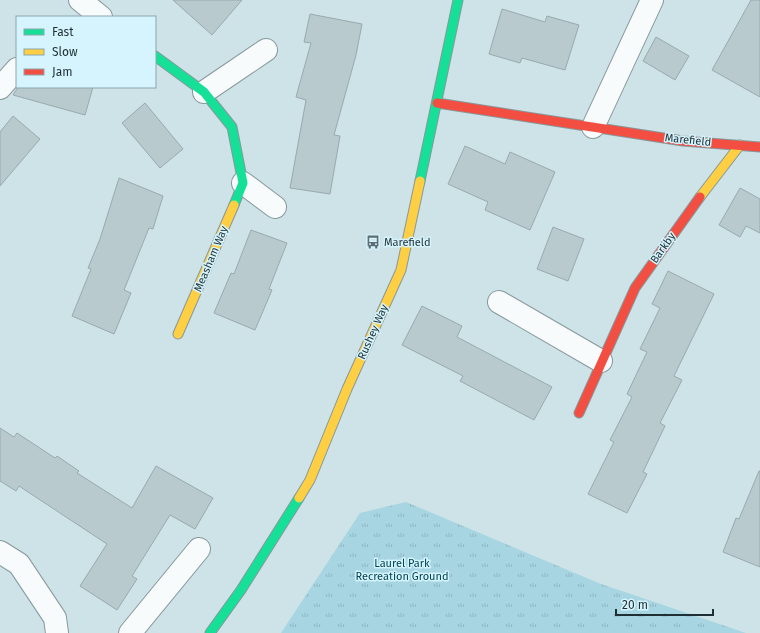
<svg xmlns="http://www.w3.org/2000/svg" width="760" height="633" font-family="'Fira Sans',sans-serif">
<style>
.park{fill:url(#park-tufts)}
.building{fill:#b9cacf;stroke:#99aaae}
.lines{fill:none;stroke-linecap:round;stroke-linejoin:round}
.street-casing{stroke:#87989c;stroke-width:24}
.fast-casing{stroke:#87989c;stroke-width:11}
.slow-casing{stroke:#87989c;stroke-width:11}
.jam-casing{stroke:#87989c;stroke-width:11}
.street{stroke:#f8fbfc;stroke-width:22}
.fast{stroke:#16e098;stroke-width:9}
.slow{stroke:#ffcf43;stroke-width:9}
.jam{stroke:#f24e42;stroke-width:9}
.labels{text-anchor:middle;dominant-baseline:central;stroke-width:3;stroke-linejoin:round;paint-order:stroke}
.street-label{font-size:11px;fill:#1f2f33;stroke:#d5f4fe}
.poi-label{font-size:11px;fill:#1f2f33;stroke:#d5f4fe;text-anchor:start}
.park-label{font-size:11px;fill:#004452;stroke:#d5f4fe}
</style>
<defs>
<pattern id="park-tufts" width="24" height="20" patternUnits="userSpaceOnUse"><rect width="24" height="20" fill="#a7d5e2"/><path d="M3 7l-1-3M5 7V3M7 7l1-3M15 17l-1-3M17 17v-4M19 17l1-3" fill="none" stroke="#8fb7c2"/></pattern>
</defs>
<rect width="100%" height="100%" fill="#cde3e8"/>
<polygon class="park" points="406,502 601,584 746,633 281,633 360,513"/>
<g class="building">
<polygon points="173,0 242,0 212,35"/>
<polygon points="751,0 760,0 760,97 712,70"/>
<polygon points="502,9 545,22 547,16 579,25 565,70 522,58 520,63 489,54"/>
<polygon points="310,14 362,24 356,55 334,135 340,136 330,194 290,188 306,100 296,97 311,43 304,42"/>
<polygon points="656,37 689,56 675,80 643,61"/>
<polygon points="18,87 93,87 85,115 13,95"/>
<polygon points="145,103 183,149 160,168 122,123"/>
<polygon points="13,116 40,139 0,186 0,132"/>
<polygon points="465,146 505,164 510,152 555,172 530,230 485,210 488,202 448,184"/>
<polygon points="119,178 163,196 153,229 149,228 124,290 131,293 114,334 72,316 91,269 88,268 100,239"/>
<polygon points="740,188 760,199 760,233 746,226 740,237 719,225"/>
<polygon points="553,227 584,239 568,281 537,269"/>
<polygon points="251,230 287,243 269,289 272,290 255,330 214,313 231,273 234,274"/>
<polygon points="668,271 714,294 674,376 682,380 660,423 665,426 643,472 647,474 627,513 588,494 614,442 610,440 632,397 627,394 647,352 640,349 660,308 652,304"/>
<polygon points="422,306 462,326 457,337 552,387 534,420 460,381 463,376 402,345"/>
<polygon points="0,428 14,437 17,433 55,458 57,456 79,471 77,473 132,508 156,466 213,498 195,529 170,515 132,576 137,579 117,610 80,586 107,544 19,486 16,491 0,481"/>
<polygon points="759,471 760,471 760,567 723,552 736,518 739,519"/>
</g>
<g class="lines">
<g class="street-casing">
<g id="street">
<polyline points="80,0 101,17"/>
<polyline points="0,88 17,69"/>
<polyline points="204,92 266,50"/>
<polyline points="593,127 652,0"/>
<polyline points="243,183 275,207"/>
<polyline points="499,302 601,361"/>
<polyline points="0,552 19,564 55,618 57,633"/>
<polyline points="130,633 199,549"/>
</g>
</g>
<g class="fast-casing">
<g id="fast">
<polyline points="155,56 204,92 232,127 243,183 234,205"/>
<polyline points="420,181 458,0"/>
<polyline points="210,633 241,590 299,498"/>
</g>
</g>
<g class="slow-casing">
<g id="slow">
<polyline points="700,197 740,145"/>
<polyline points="178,334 234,205"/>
<polyline points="299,498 310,480 347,389 401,270 420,181"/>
</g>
</g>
<g class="jam-casing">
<g id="jam">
<polyline points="437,103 683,141 760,147"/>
<polyline points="579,413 635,288 700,197"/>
</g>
</g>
<use href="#street" class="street"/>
<use href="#fast" class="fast"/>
<use href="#slow" class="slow"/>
<use href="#jam" class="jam"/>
</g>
<defs>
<g id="bus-bare" transform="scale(1.08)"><path d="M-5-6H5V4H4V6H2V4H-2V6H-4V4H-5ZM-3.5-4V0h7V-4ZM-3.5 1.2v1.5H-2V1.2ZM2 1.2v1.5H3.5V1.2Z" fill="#5c6e72" stroke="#d5f4fe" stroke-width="2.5" paint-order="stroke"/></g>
</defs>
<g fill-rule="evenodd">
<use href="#bus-bare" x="373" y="242"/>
</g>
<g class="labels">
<g class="street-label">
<text transform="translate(688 140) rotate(6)">Marefield</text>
<text transform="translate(663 248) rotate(-55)">Barkby</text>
<text transform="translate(211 259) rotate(-67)">Measham Way</text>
<text transform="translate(373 332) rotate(-66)">Rushey Way</text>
</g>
<g class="poi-label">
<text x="384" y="242">Marefield</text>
</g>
<g class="park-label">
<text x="402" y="563">Laurel Park<tspan x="402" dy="13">Recreation Ground</tspan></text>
</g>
</g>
<rect x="16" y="16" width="140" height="72" fill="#d5f4fe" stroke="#8ca5ad"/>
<rect x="24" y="29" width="20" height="6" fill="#16e098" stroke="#8ca5ad"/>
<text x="52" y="36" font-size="12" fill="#1f2f33">Fast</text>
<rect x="24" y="49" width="20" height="6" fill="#ffcf43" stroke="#8ca5ad"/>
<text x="52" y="56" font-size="12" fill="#1f2f33">Slow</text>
<rect x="24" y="69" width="20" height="6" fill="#f24e42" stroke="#8ca5ad"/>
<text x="52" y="76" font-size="12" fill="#1f2f33">Jam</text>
<path d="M616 609v6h97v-6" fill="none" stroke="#1f2f33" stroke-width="2"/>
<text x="622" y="609" font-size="12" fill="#1f2f33" stroke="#d5f4fe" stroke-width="3" paint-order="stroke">20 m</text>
</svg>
